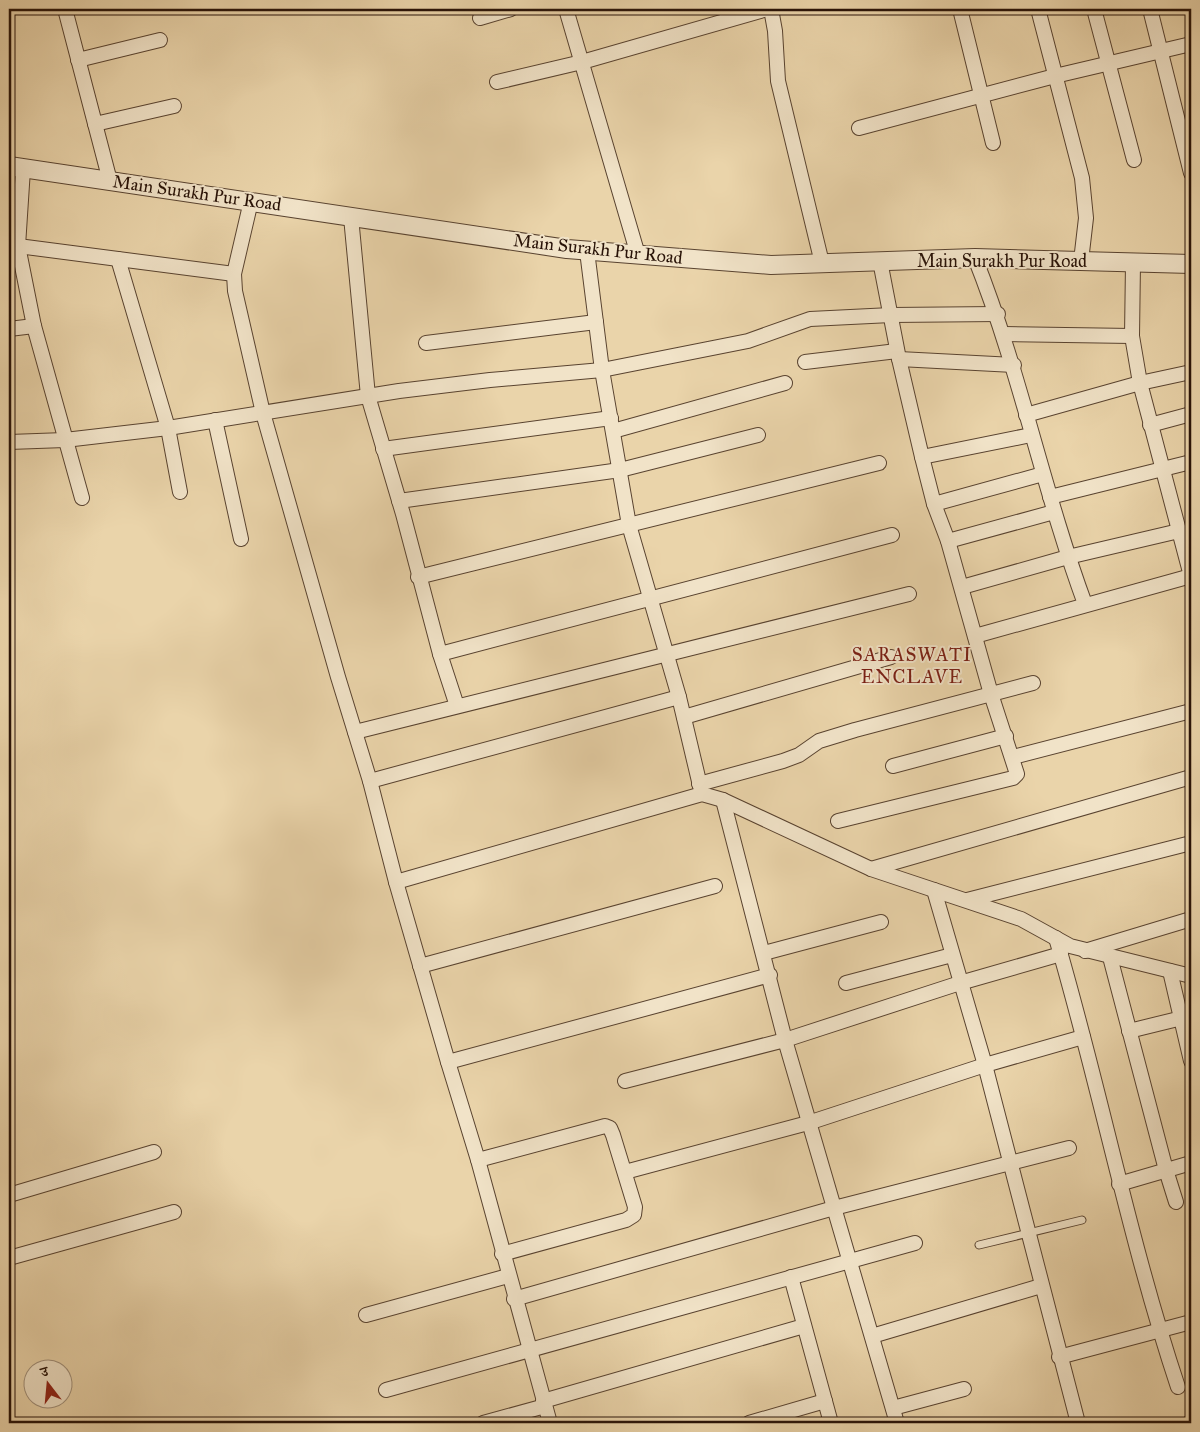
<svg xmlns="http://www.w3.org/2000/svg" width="1200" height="1432" font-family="'IM FELL Great Primer','Noto Serif Devanagari',serif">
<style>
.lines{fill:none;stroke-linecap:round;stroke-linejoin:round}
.service-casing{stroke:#594330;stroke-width:9}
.minor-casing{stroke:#594330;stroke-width:16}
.tertiary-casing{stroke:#594330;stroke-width:20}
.service{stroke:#f1e3c8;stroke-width:7}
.minor{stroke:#f1e3c8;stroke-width:14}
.tertiary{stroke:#f1e3c8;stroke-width:18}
.labels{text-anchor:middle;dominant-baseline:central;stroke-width:4;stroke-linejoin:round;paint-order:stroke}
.street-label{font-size:18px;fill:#291308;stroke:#f1e3c8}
.neighbourhood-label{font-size:19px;letter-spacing:1px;fill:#7a1f14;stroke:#f1e3c8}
</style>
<rect width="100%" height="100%" fill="#ead4aa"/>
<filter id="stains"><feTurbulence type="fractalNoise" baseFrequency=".004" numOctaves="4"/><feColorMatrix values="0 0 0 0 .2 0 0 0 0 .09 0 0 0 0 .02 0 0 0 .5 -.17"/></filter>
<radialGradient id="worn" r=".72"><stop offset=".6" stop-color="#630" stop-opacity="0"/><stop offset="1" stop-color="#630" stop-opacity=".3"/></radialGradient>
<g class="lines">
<g class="service-casing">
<polyline id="service" points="979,1245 1082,1220"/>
</g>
<g class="minor-casing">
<g id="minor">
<polyline points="65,9 110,181"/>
<polyline points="566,9 638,255"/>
<polyline points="771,9 775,31 778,81 822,263"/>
<polyline points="960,9 993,143"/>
<polyline points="1038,9 1082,178 1086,218 1081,261"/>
<polyline points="1094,9 1134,160"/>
<polyline points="1150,9 1191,173"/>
<polyline points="480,18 511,9"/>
<polyline points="78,60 160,40"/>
<polyline points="497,82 582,62 767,9"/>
<polyline points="95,124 174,106"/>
<polyline points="859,128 1055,76 1191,44"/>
<polyline points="23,169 18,246 34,326 82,498"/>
<polyline points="251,201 234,274 235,291 263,413 338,677 370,781 396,882 448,1062 478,1160 550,1423"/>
<polyline points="351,217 368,396 403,514 440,654 457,706"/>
<polyline points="18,246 234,274"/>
<polyline points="587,251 602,370 629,525 679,697 702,794"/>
<path d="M975,258C1020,371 1043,490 1085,604"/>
<polyline points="118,259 168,428 180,492"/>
<polyline points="880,261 899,359 922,457 1031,435"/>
<polyline points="1133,263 1132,336 1140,383 1191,576"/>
<polyline points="9,329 34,326"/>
<polyline points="1004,334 1132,336"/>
<polyline points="426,343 596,322"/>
<polyline points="899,359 1014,365"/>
<polyline points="805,362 897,351"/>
<polyline points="1026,415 1140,383 1191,372"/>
<polyline points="215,420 241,539"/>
<polyline points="1150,425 1191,414"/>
<polyline points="613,431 785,383"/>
<polyline points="9,442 65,440 168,428 399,391 490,380 602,370 748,341 810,319 891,315 998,314"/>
<polyline points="383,449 611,418"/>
<polyline points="1050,497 1191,462"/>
<polyline points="399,501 620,470 758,435"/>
<polyline points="934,504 1043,474"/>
<polyline points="948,541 1054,512"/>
<polyline points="418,577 879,463"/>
<polyline points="962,587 1068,557 1179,531"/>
<polyline points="975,636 1191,576"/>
<polyline points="440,654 892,535"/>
<polyline points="684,717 891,657"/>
<polyline points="355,732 909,594"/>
<polyline points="1013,757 1191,711"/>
<polyline points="893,766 1006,736"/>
<polyline points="370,781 679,697"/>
<polyline points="699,784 783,761 799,755 819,741 855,730 1033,683"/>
<polyline points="723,800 785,1040 897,1423"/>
<polyline points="838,821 1013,778 1017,774 991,694 948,541 934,504 922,457"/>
<polyline points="871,869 1191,777"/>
<polyline points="396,882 702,794 723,800 871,869 1021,919 1070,946 1191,976"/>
<polyline points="934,890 985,1065 1078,1423"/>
<polyline points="967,900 1191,843"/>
<path d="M1056,938C1100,1087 1129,1240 1178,1387"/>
<polyline points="1085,951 1191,919"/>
<polyline points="764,953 881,922"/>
<polyline points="1110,957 1166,1170 1176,1202"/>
<polyline points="420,966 715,886"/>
<polyline points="1170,971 1191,1061"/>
<polyline points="846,983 952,955"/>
<polyline points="1129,1031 1182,1018"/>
<polyline points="448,1062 770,975"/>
<polyline points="625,1081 785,1040 960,983 1061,954"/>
<polyline points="478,1160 605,1126 610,1128 613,1135 635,1207 634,1215 626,1220 502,1254"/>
<polyline points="625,1172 808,1123 985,1065 1083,1037"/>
<polyline points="1119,1184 1191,1163"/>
<polyline points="9,1195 154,1152"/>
<polyline points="9,1258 174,1212"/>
<polyline points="791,1277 831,1423"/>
<polyline points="514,1299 834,1208 1069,1148"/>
<polyline points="366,1315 508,1276"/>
<polyline points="872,1336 1041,1286"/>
<polyline points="1059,1357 1191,1322"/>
<polyline points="386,1390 915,1243"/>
<polyline points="543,1401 804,1326"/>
<polyline points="893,1408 964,1389"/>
<polyline points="483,1423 545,1406"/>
<polyline points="749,1423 825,1401"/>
<polyline points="1189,1423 1191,1422"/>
</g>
</g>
<g class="tertiary-casing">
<polyline id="tertiary" points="9,166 567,249 771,265 975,258 1191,264"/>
</g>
<use href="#service" class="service"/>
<use href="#minor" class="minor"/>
<use href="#tertiary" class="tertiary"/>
</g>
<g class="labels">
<g class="street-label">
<text transform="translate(197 193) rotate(8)">Main Surakh Pur Road</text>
<text transform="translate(598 249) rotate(6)">Main Surakh Pur Road</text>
<text x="1002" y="261">Main Surakh Pur Road</text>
</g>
<g class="neighbourhood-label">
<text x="912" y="654">SARASWATI<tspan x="912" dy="22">ENCLAVE</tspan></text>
</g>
</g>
<rect width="1200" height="1432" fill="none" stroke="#ead4aa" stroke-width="30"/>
<rect x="10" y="10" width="1180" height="1412" fill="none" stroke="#291308" stroke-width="2.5"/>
<rect x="15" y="15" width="1170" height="1402" fill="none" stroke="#291308"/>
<g transform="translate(48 1384) rotate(344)"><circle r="24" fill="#f1e3c8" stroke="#a1907b"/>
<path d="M0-4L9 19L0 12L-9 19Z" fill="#8f2418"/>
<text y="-8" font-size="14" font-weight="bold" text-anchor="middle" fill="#291308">उ</text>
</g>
<rect width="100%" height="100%" filter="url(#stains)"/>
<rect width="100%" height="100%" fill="url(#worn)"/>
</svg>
